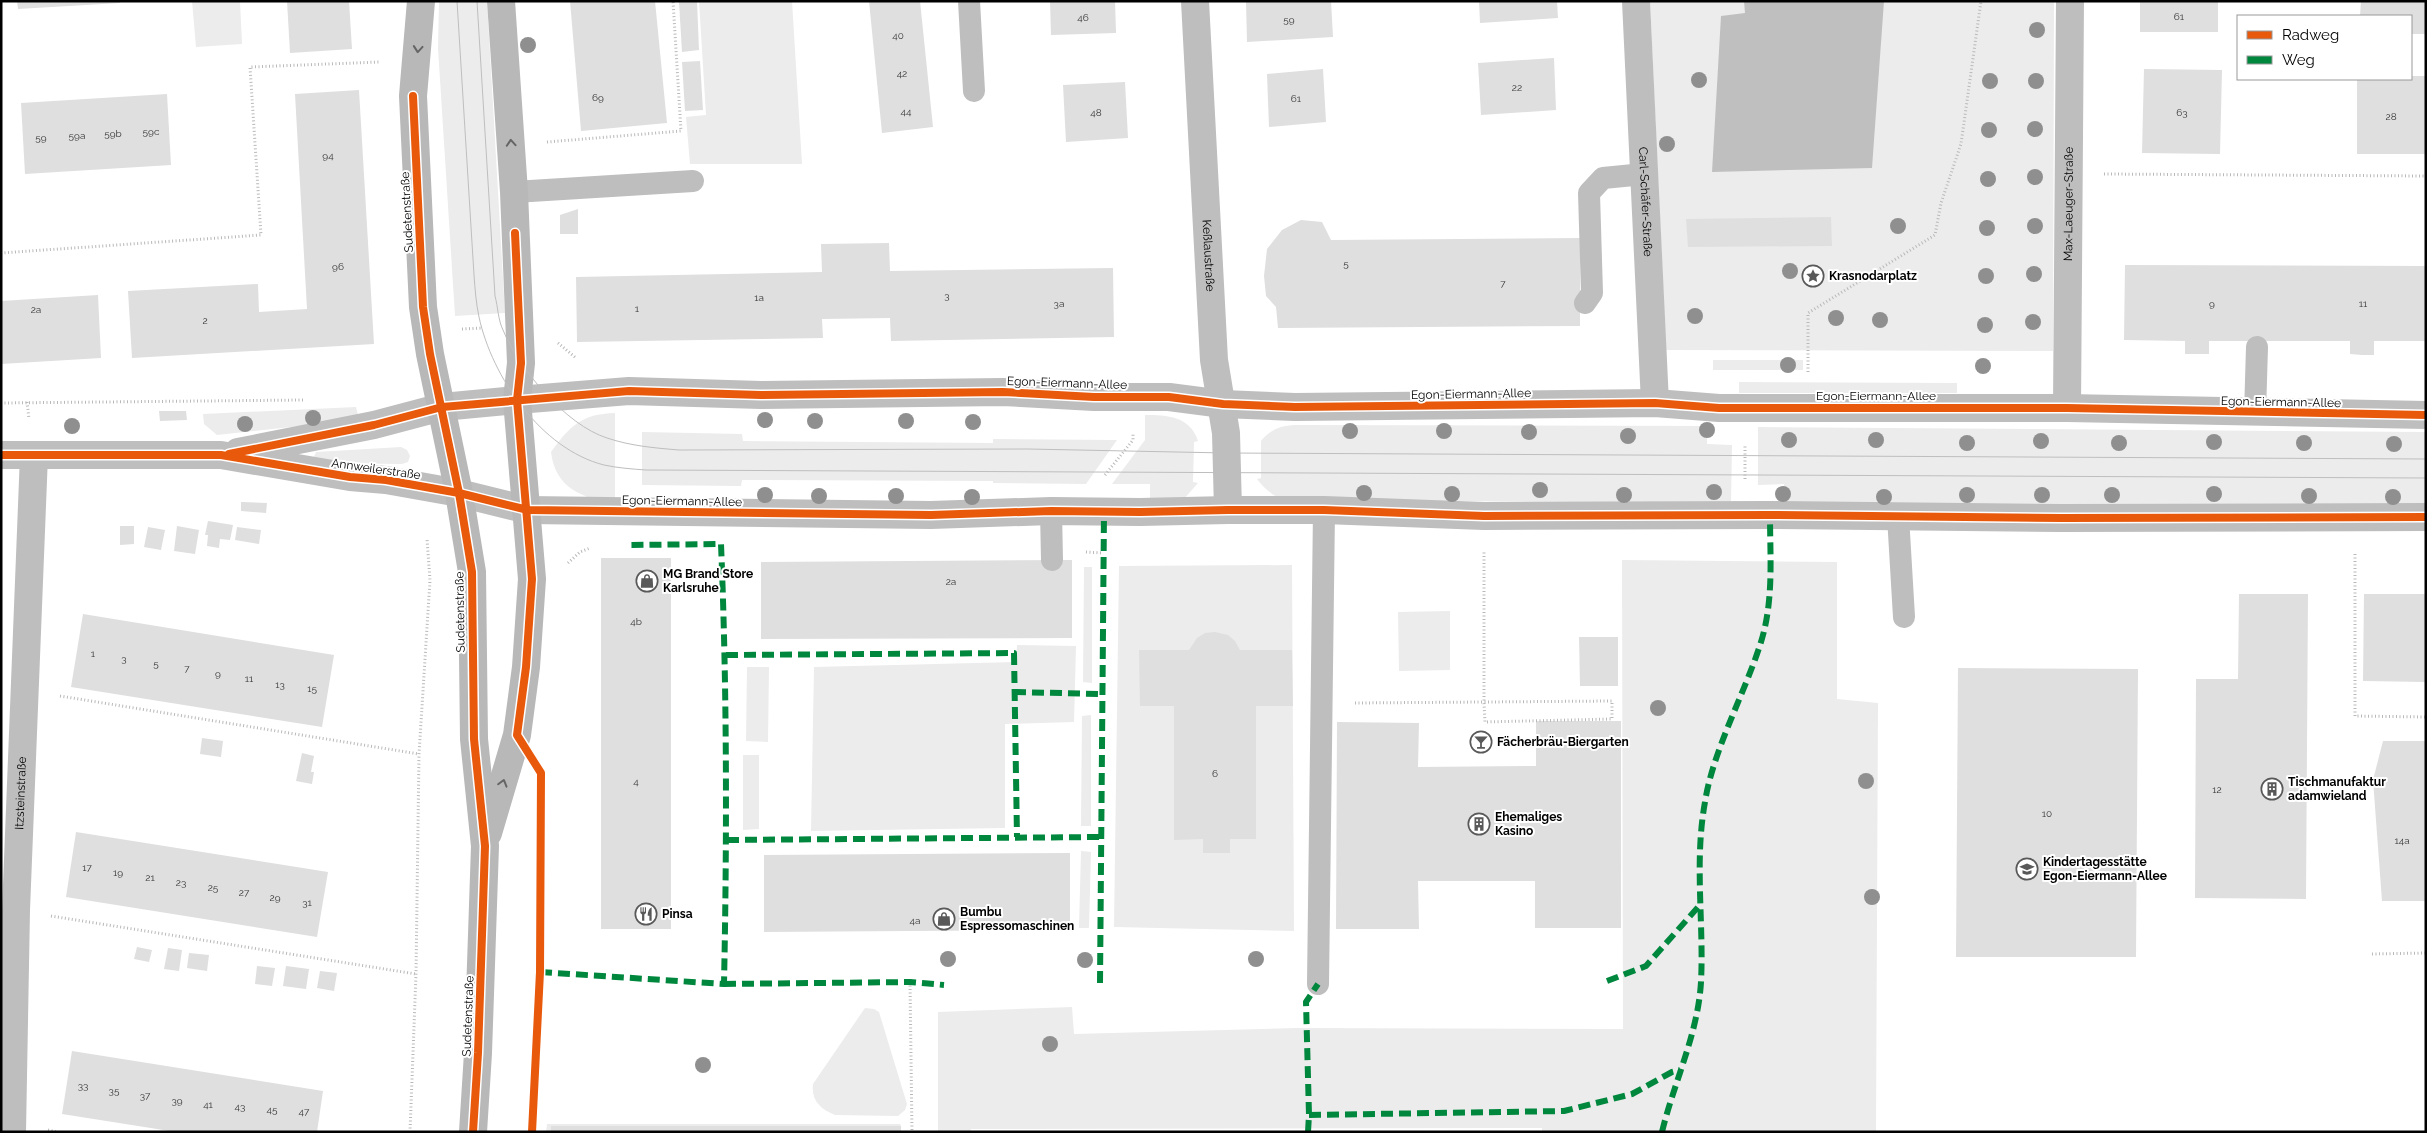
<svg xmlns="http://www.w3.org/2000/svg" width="2427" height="1133" font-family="Raleway,sans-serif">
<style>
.green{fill:#ececec}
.water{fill:#bfbfbf}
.building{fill:#dfdfdf}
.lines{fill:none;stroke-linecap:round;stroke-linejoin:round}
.path{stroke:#b9b9b9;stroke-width:3;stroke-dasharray:1 2.5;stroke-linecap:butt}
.service{stroke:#bebebe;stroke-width:22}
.minor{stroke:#bebebe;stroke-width:28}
.tertiary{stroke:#bebebe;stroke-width:28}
.secondary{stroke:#b8b8b8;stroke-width:28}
.tram{stroke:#bebebe;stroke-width:1}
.quiet{stroke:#00873e;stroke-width:6;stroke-dasharray:12 6;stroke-linecap:butt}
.cycleway-casing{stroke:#fff;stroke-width:11}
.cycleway{stroke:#e8590c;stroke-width:8}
.tree{fill:#8f8f8f}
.oneway{stroke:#656565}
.labels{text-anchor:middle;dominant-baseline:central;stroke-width:4;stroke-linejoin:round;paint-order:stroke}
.number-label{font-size:10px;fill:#383838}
.street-label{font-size:12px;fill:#000;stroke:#fff}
.poi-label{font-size:12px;font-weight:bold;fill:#000;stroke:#fff;text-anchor:start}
</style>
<rect width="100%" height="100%" fill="#fff"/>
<g class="green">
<polygon points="192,1 240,1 242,44 196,47"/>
<polygon points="439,1 487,1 505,313 455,316 438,48"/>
<polygon points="699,1 792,1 802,164 690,164 686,117 706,115"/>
<polygon points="1650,1 2054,1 2053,351 1666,350"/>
<rect x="1713" y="360" width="90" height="10"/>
<polygon points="1739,382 1957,383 1957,393 1739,393"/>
<polygon points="356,407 358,415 319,424 217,435 204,424 203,414"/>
<path d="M615,413V503C583,499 555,488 551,452C570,426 581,414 615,413Z"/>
<path d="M1145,415C1167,415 1190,416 1198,441L1194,442L1193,482L1198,483L1183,500L1150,504V484H1112L1145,440Z"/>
<path d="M1295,425L1707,426V444L1732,445L1731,503L1287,500C1273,497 1266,490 1257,479L1261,478V441C1271,429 1280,426 1295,425Z"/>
<polygon points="1758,427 2426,432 2426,505 1784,504 1784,484 1758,485"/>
<polygon points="642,432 742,434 743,441 993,443 993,439 1117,440 1086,484 993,483 993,481 742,480 741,486 642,485"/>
<polygon points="401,447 407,450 410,456 408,462 402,464 317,463 313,459 316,452"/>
<polygon points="1622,560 1837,562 1837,699 1878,703 1876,1132 1542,1132 1542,1128 971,1129 970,1132 938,1132 938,1012 1072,1007 1074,1034 1296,1028 1623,1029"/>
<polygon points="1292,565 1294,931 1114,927 1119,566"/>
<polygon points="1084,567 1092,567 1092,683 1083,682"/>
<polygon points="1450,611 1450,670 1399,671 1398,612"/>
<polygon points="1017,645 1076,646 1074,722 1005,724 1005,828 811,831 814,667 1016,662"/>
<polygon points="747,667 769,667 768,742 746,741"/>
<polygon points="1091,715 1091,826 1081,826 1082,716"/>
<polygon points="743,755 759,755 759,829 743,830"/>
<polygon points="1081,851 1091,852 1089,928 1079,928"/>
<path d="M865,1008L874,1009L879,1012L907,1104L905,1110L898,1116L835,1115C820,1109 811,1100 813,1084Z"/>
<polygon points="547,1124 900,1124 901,1126 546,1132"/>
</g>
<polygon class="water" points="1744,1 1884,1 1872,168 1712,172 1721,16 1745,13"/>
<g class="building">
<polygon points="17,1 120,1 120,3 18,9"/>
<polygon points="287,1 349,1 352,49 290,53"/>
<polygon points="570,1 655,1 667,123 581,131"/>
<polygon points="697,1 699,50 682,52 679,2"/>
<polygon points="869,1 920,1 933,127 882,133"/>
<polygon points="1050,1 1115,1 1116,33 1051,35"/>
<polygon points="1246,1 1331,1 1333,37 1247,42"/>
<polygon points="1479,1 1557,1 1558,18 1480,23"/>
<rect x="2140" y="1" width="78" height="31"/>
<polygon points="2361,1 2426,1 2426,34 2411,34 2411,16 2360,16"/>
<polygon points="1554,58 1556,110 1481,115 1478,63"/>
<polygon points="700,61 703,110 685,111 682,62"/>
<polygon points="1323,69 1326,122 1269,127 1267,74"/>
<polygon points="2144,69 2222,70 2220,154 2142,153"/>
<polygon points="2411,76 2426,76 2426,154 2357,154 2357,79 2411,79"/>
<polygon points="1125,82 1128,138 1066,142 1063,85"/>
<polygon points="359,90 374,344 132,358 128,291 258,284 259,312 307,309 295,94"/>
<polygon points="167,94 171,165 25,174 21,103"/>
<polygon points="578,209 578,234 560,234 560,215"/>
<polygon points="1831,217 1832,246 1688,247 1686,219"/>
<polygon points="1301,220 1322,222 1331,240 1580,238 1580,326 1278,328 1276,307 1266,296 1264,276 1267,249 1282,230"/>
<polygon points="889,243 890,271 1113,268 1114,337 891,341 890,318 822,319 823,338 577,342 576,277 822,272 821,244"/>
<polygon points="2125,265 2426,266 2426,341 2374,341 2374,355 2362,355 2350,354 2350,341 2209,341 2209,354 2185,354 2185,341 2124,340"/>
<polygon points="98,295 101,358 1,364 1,301"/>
<polygon points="159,411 186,411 187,420 160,421"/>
<polygon points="241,502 267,503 266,513 241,511"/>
<polygon points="208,521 233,525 230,540 220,539 219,548 207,546 208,535 205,535"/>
<polygon points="120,526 134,526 134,544 120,545"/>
<polygon points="177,526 199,530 195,554 174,551"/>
<polygon points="148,527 165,530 161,550 144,547"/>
<polygon points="237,527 261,530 259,544 235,540"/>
<rect x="601" y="558" width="70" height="371"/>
<polygon points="1072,560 1072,638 761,639 761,562"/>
<polygon points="2239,594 2308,594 2306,899 2195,898 2196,679 2238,679"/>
<polygon points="2364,594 2426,594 2426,682 2363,681"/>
<polygon points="83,614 334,655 322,727 71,687"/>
<polygon points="1215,632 1228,635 1235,641 1240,650 1292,650 1293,706 1256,706 1256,839 1230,839 1230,853 1203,853 1203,839 1174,840 1174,706 1140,706 1139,650 1189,650 1197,638 1205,633"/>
<polygon points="1579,637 1618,637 1618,686 1580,686"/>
<polygon points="1958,668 2138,669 2136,957 1956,957"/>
<polygon points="1536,721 1621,721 1621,928 1535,928 1535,881 1418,881 1419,929 1336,929 1337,722 1419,723 1418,767 1536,766"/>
<polygon points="202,738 223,741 221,757 200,754"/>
<polygon points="2383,741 2426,741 2426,901 2382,901 2373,780"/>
<polygon points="302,753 314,756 311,772 314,772 312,784 296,781"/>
<polygon points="76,832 328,872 317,937 66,897"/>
<polygon points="1070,853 1070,930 764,932 764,855"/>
<polygon points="137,947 152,950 149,962 134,959"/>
<polygon points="168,948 182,950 179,971 164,969"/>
<polygon points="189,953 209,955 207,971 187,968"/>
<polygon points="257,966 275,968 272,986 255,984"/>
<polygon points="286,966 309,969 306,989 283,986"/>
<polygon points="320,971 337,973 334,991 317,988"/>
<polygon points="72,1051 323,1091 317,1132 176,1132 62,1114"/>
<rect x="551" y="1126" width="350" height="6"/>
</g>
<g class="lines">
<g class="path">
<polyline points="547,142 681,131 673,1"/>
<polyline points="2104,174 2426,176"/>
<polyline points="1,253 261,235 250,67 380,62"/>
<polyline points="462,329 483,328"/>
<polyline points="558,343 576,358"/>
<polyline points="1808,372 1808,313 1935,235 1941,203 1961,144 1981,1"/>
<polyline points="27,402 29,419"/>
<polyline points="1,403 304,400"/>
<polyline points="1105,475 1133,440 1133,434"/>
<polyline points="1745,479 1745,445"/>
<polyline points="1086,552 1103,553"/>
<polyline points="2355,554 2355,716 2426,717"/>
<polyline points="568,563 580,552 590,548"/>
<polyline points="60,696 419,754"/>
<polyline points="1355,703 1612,701 1612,719 1485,722 1484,703 1484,552"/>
<polyline points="51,916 416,974"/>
<polyline points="2372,954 2426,953"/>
<polyline points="910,982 912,1132"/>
<polyline points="48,1130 57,1132"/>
<polyline points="410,1132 416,974 419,754 430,580 427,539"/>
</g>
<g class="service">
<polyline points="969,1 974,91"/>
<polyline points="514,192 693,181"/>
<polyline points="1585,303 1592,293 1589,193 1603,178 1644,174"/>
<polyline points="2255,414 2257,347"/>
<polyline points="1051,511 1052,560"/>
<polyline points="1898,516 1904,617"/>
<polyline points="1318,984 1324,510"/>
</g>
<g class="minor">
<path id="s1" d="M1195,1L1214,360L1226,433L1228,510"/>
<path id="s2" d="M1636,1L1655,403"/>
<polyline points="517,400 629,391 761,395 1003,392 1094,397 1169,397 1223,404 1295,407 1655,403 1719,408 2067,408 2426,415"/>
<path id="s3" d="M2067,408L2070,1"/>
<polyline points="528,510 931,515 1051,511 1140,512 1228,510 1324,510 1484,516 1770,515 2061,518 2426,517"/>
<path id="s4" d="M12,1132L16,910L34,455"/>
</g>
<g class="tertiary">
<polyline points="238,452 374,425 442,407 517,400"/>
<polyline points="1,455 221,455 350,477 386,480 459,493 528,510"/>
</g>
<g class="secondary">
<polyline points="421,1 413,96 423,307 430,354 459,493 472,572 474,739 485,846 478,1053 473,1132"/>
<polyline points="488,833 517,735 526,667 532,579 517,400 521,363 514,192 501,1"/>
</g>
<g class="tram">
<path d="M457,1L474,275C475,289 476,303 479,317C492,377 541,449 604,465C618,468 632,469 646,470L2426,478"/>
<path d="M477,1L495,296C498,307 498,320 503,330C519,369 566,425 607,438C631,446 655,448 679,450L1028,449L1226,453L2426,459"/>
</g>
<g class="quiet">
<polyline points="726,655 1014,653 1017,837"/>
<polyline points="1014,692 1101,694"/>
<polyline points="727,840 1100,837"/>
<path d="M540,972L724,984C727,837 727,691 721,544L627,545"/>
<polyline points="1607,981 1646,966 1699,906"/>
<polyline points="1100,983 1104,512"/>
<polyline points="724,984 910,982 944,985"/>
<polyline points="1309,1115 1564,1111 1632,1094 1672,1072 1680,1070"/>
<polyline points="1308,1132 1309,1115 1306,1002 1318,984"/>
<path d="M1662,1132C1674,1082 1698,1034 1701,982C1704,922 1694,862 1705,802C1713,750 1745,693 1761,642C1774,600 1770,557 1770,515"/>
</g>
<g class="cycleway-casing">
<g id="cycleway">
<polyline points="413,96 423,307 430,354 459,493 472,572 474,739 485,846 478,1053 473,1132"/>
<polyline points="515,233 521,363 517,400 532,579 526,667 517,735 541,773 540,972 532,1132"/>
<polyline points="229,454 374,425 442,407 629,391 761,395 1003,392 1094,397 1169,397 1223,404 1295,407 1655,403 1719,408 2067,408 2426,415"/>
<polyline points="1,455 221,455 350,477 386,480 459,493 528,510 931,515 1051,511 1140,512 1228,510 1324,510 1484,516 1770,515 2061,518 2426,517"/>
</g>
</g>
<use href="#cycleway" class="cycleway"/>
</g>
<g class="tree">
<circle cx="2037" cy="30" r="8"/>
<circle cx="528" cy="45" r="8"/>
<circle cx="1699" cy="80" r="8"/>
<circle cx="1990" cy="81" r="8"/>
<circle cx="2036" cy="81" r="8"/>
<circle cx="2035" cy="129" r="8"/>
<circle cx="1989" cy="130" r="8"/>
<circle cx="1667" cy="144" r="8"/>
<circle cx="2035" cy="177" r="8"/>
<circle cx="1988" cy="179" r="8"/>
<circle cx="1898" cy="226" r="8"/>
<circle cx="2035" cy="226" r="8"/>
<circle cx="1987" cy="228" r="8"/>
<circle cx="1790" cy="271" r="8"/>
<circle cx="2034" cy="274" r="8"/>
<circle cx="1986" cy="276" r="8"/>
<circle cx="1695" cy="316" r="8"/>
<circle cx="1836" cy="318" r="8"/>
<circle cx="1880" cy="320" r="8"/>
<circle cx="2033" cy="322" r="8"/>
<circle cx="1985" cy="325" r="8"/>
<circle cx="1788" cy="365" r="8"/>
<circle cx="1983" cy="366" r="8"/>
<circle cx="313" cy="418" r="8"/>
<circle cx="765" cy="420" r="8"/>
<circle cx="815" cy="421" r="8"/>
<circle cx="906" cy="421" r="8"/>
<circle cx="973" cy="422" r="8"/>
<circle cx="245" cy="424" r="8"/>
<circle cx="72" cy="426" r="8"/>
<circle cx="1707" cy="430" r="8"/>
<circle cx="1350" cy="431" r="8"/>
<circle cx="1444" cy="431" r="8"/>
<circle cx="1529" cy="432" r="8"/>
<circle cx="1628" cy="436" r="8"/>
<circle cx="1789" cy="440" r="8"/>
<circle cx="1876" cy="440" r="8"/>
<circle cx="2041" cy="441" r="8"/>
<circle cx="2214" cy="442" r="8"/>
<circle cx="1967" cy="443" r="8"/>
<circle cx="2119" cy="443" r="8"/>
<circle cx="2304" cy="443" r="8"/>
<circle cx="2394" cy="444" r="8"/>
<circle cx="1540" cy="490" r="8"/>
<circle cx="1714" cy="492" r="8"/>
<circle cx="1364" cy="493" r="8"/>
<circle cx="1452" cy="494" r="8"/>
<circle cx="1783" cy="494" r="8"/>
<circle cx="2214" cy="494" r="8"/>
<circle cx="765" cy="495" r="8"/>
<circle cx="1624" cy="495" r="8"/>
<circle cx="1967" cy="495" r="8"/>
<circle cx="2042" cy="495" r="8"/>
<circle cx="2112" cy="495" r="8"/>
<circle cx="819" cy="496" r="8"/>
<circle cx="896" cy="496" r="8"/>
<circle cx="2309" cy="496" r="8"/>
<circle cx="972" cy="497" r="8"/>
<circle cx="1884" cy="497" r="8"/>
<circle cx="2393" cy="497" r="8"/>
<circle cx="1658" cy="708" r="8"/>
<circle cx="1866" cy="781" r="8"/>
<circle cx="1872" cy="897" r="8"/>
<circle cx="948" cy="959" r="8"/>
<circle cx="1256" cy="959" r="8"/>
<circle cx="1085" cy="960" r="8"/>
<circle cx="1050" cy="1044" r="8"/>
<circle cx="703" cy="1065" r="8"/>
</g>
<defs><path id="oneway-chevron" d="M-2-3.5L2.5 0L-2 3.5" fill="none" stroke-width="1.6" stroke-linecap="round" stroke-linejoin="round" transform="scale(1.25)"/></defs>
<g class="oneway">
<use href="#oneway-chevron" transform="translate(418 49) rotate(95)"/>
<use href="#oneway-chevron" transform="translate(511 143) rotate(-94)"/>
<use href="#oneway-chevron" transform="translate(503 783) rotate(-74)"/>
</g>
<defs>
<g id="sight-ring" transform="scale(1.125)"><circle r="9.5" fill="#fff" stroke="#595959" stroke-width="1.5"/><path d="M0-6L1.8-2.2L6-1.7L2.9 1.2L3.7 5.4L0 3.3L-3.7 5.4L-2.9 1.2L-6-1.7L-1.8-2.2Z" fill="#595959"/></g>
<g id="shop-ring" transform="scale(1.125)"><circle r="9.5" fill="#fff" stroke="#595959" stroke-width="1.5"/><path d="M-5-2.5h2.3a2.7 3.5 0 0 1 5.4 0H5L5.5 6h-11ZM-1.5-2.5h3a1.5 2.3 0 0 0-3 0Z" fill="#595959"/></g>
<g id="bar-ring" transform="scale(1.125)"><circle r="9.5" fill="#fff" stroke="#595959" stroke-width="1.5"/><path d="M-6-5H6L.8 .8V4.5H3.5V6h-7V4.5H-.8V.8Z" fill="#595959"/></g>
<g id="building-ring" transform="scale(1.125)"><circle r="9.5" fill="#fff" stroke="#595959" stroke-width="1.5"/><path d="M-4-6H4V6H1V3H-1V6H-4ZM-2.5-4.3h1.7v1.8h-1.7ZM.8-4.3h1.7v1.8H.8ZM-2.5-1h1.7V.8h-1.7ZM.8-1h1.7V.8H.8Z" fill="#595959"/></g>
<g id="school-ring" transform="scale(1.125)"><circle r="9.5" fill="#fff" stroke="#595959" stroke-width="1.5"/><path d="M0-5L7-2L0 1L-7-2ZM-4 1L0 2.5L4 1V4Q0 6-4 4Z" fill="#595959"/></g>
<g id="restaurant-ring" transform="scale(1.125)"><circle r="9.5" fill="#fff" stroke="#595959" stroke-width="1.5"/><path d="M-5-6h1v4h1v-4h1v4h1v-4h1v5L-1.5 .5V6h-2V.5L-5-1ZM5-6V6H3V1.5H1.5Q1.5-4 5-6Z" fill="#595959"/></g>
</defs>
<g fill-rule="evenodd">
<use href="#sight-ring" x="1813" y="276"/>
<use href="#shop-ring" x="647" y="581"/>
<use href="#bar-ring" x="1481" y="742"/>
<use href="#building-ring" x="2272" y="789"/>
<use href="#building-ring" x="1479" y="824"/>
<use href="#school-ring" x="2027" y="869"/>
<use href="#restaurant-ring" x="646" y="914"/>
<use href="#shop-ring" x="944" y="919"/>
</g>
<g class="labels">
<g class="number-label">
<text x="2179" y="16">61</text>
<text x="1083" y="17">46</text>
<text x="1289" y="19">59</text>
<text x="898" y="35">40</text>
<text x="902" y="73">42</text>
<text x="1517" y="87">22</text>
<text x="598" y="97">69</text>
<text x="1296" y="98">61</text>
<text x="906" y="111">44</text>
<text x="1096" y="112">48</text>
<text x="2182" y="112">63</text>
<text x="2391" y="116">28</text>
<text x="151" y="131">59c</text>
<text x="113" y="133">59b</text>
<text x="77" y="135">59a</text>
<text x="41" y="137">59</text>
<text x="328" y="155">94</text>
<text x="1346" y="263">5</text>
<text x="338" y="266">96</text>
<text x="1503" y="283">7</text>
<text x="947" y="295">3</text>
<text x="759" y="297">1a</text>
<text x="1059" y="303">3a</text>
<text x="2212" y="303">9</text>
<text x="2363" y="303">11</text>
<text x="637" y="308">1</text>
<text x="36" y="309">2a</text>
<text x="205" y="320">2</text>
<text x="951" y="581">2a</text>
<text x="636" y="621">4b</text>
<text x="93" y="653">1</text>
<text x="124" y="658">3</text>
<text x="156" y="663">5</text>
<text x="187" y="668">7</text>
<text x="218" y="673">9</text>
<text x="249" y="678">11</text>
<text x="280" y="684">13</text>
<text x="312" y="688">15</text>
<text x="1215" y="773">6</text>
<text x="636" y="781">4</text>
<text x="2217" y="789">12</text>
<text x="2047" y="813">10</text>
<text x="2402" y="840">14a</text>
<text x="87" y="867">17</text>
<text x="118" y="872">19</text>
<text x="150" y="877">21</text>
<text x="181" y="882">23</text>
<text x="213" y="887">25</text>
<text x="244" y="892">27</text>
<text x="275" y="897">29</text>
<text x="307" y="902">31</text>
<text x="915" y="920">4a</text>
<text x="83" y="1085">33</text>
<text x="114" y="1090">35</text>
<text x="145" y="1095">37</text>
<text x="177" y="1100">39</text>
<text x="208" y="1104">41</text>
<text x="240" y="1106">43</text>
<text x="272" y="1109">45</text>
<text x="304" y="1111">47</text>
</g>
<g class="street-label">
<text stroke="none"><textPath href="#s2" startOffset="201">Carl-Schäfer-Straße</textPath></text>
<text stroke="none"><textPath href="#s3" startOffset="204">Max-Laeuger-Straße</textPath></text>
<text transform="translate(407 212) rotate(-93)">Sudetenstraße</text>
<text stroke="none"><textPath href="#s1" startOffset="255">Keßlaustraße</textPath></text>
<text transform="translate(1067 383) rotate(2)">Egon-Eiermann-Allee</text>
<text transform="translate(1471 394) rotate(-1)">Egon-Eiermann-Allee</text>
<text x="1876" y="396">Egon-Eiermann-Allee</text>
<text transform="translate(2281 402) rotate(1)">Egon-Eiermann-Allee</text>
<text transform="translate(376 469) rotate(8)">Annweilerstraße</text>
<text transform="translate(682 501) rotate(1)">Egon-Eiermann-Allee</text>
<text transform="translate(460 612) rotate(-91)">Sudetenstraße</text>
<text stroke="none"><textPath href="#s4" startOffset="339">Itzsteinstraße</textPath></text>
<text transform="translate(468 1016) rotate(-88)">Sudetenstraße</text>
</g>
<g class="poi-label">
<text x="1829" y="276">Krasnodarplatz</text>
<text x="663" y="574">MG Brand Store<tspan x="663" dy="14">Karlsruhe</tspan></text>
<text x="1497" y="742">Fächerbräu-Biergarten</text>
<text x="2288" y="782">Tischmanufaktur<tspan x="2288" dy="14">adamwieland</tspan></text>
<text x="1495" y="817">Ehemaliges<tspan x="1495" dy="14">Kasino</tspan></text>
<text x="2043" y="862">Kindertagesstätte<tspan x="2043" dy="14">Egon-Eiermann-Allee</tspan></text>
<text x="960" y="912">Bumbu<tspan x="960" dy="14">Espressomaschinen</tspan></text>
<text x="662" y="914">Pinsa</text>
</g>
</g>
<rect width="2427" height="1133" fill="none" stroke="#000000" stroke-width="5"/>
<rect x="2237" y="15" width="175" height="65" fill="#ffffff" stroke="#999999"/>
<rect x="2247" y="31" width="25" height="8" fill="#e8590c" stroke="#999999"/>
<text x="2282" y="40" font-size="15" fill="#000000">Radweg</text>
<rect x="2247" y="56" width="25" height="8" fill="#00873e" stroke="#999999"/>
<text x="2282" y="65" font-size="15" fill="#000000">Weg</text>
</svg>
